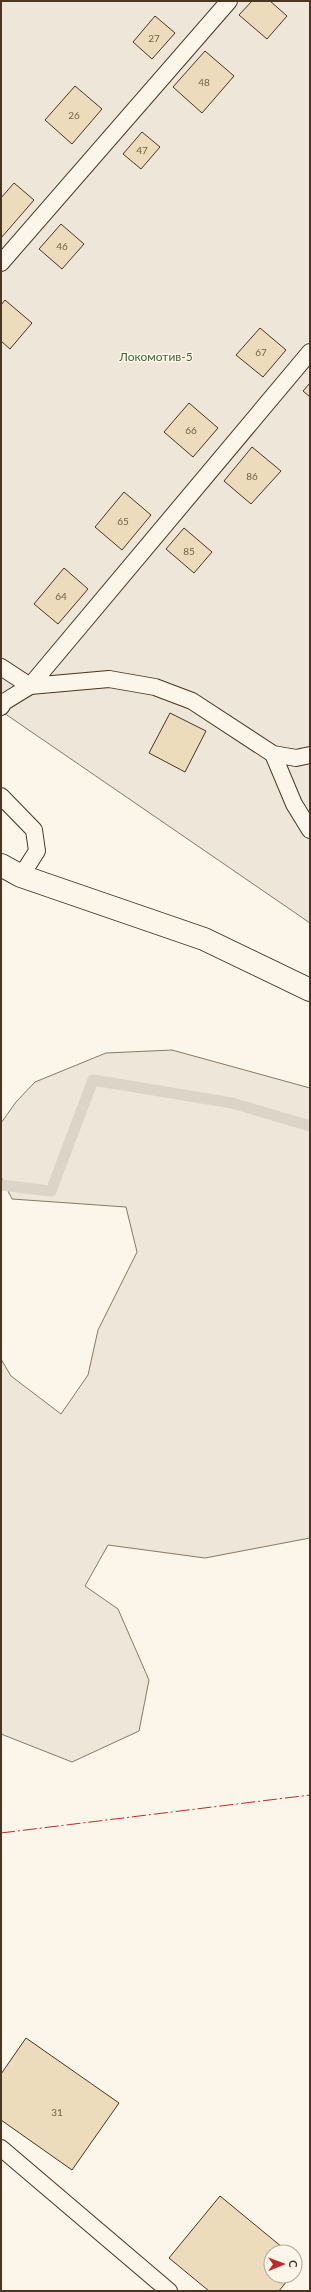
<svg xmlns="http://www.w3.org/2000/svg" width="311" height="2292" font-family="Lato,sans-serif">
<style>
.green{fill:#ede6d9;stroke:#887966}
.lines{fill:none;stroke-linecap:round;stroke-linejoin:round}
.stream{stroke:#dcd4c6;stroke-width:11}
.building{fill:#ecdcbc;stroke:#4a3520}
.lane-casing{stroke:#4a3520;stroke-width:18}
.street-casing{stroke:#4a3520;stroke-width:24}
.lane{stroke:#fbf6e9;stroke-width:16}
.street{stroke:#fbf6e9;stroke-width:22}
.power{stroke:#c62828;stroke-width:1;stroke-dasharray:14 3 2 3;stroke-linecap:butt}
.labels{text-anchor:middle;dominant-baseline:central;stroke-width:3;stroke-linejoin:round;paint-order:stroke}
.number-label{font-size:10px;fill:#725f47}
.park-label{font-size:12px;fill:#436837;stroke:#fbf6e9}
</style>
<rect width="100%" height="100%" fill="#fbf6e9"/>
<g class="green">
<polygon points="1,1 310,1 310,923 1,711"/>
<polygon points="172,1050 310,1088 310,1538 205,1558 108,1545 85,1586 118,1609 149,1680 139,1731 72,1762 1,1734 1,1359 11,1376 61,1414 88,1375 98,1330 137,1252 126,1207 12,1199 1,1177 1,1123 16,1102 35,1082 106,1053"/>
</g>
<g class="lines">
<polyline class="stream" points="1,1185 51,1191 93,1080 232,1103 310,1126"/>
</g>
<g class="building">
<polygon points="252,1 270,1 287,16 267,39 239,15"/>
<polygon points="155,16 175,33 152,59 133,42"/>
<polygon points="205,51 234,76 202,113 173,87"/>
<polygon points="75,86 102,109 72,144 45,120"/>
<polygon points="142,132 160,147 141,169 123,154"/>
<polygon points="14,183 34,200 1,238 1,198"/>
<polygon points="61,224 84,244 62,269 39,249"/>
<polygon points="5,300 32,323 10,349 1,341 1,305"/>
<polygon points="260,328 286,350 263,377 236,355"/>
<polygon points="310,383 310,397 303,391"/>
<polygon points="189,403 218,428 193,457 164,432"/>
<polygon points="252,447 281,471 251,504 224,481"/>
<polygon points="124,492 151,515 122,550 95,527"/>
<polygon points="184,528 212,552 194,573 166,549"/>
<polygon points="64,568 88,589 58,624 34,604"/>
<polygon points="170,713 206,731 185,772 149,753"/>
<polygon points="26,2038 119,2103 72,2170 1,2120 1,2074"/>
<polygon points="220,2196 288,2252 271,2252 271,2276 291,2276 279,2291 209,2291 169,2258"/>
<polygon points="295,2258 302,2264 295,2272"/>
</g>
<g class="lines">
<g class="lane-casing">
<g id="lane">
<polyline points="1,263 229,1"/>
<polyline points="310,352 30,686 109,679 155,687 192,701 273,754 296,758 310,755"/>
<polyline points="1,667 30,686 4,702 1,707"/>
<polyline points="273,754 294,804 310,830"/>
<polyline points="1,796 34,830 37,851 21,876"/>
<polyline points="1,2148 169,2291"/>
</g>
</g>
<g class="street-casing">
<polyline id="street" points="1,865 21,876 204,939 310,990"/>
</g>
<use href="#lane" class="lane"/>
<use href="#street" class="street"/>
<polyline class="power" points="1,1833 310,1795"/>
</g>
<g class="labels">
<g class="number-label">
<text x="154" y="38">27</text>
<text x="204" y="82">48</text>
<text x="74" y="115">26</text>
<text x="142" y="150">47</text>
<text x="62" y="246">46</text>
<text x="261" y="352">67</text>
<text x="191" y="430">66</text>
<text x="252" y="476">86</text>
<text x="123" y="521">65</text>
<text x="189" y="551">85</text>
<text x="61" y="596">64</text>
<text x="57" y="2112">31</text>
</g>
<g class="park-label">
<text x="156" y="356">Локомотив-5</text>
</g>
</g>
<rect width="311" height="2292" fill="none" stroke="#4a3520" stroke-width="4"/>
<g transform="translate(283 2264) rotate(89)"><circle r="19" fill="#fbf6e9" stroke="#b4a999"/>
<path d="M0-3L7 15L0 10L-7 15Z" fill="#c62828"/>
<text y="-6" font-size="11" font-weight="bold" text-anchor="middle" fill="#4a3520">С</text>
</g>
</svg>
